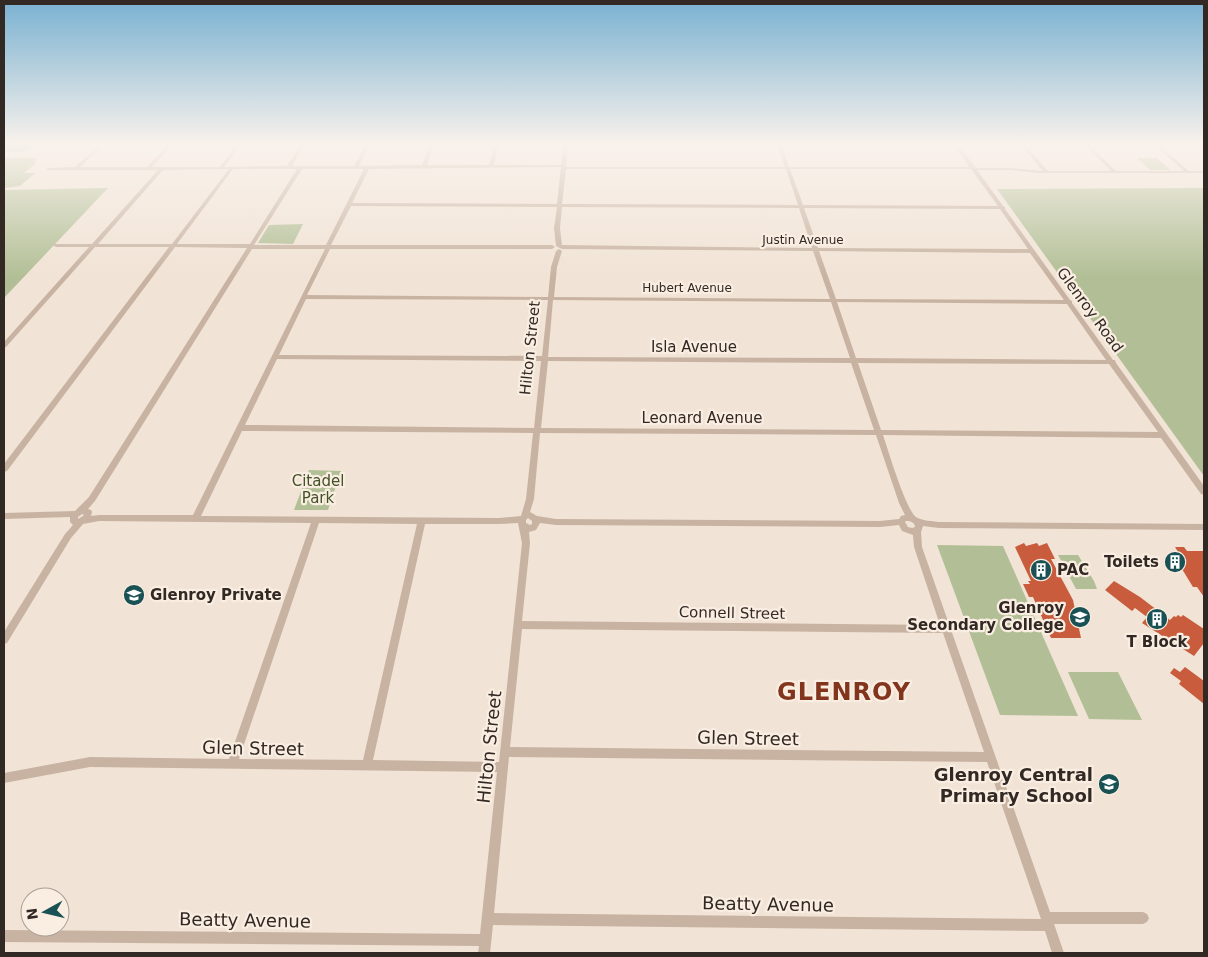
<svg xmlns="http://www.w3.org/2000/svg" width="1208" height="957" font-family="'DejaVu Sans',sans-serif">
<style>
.green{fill:#b2bf96}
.water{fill:#74acae}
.building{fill:#c85c3d}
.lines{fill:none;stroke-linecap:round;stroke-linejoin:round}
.minor{fill:#c8b3a2;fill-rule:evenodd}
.labels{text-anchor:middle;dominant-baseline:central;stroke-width:4.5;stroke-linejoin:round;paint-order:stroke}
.far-street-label{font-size:12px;fill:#332924;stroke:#f9eee1}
.street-label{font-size:15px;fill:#332924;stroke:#f9eee1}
.park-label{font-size:15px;fill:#435128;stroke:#f9eee1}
.poi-label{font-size:15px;font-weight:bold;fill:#332924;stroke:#f9eee1;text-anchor:end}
.near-street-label{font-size:18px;fill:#332924;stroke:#f9eee1}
.near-poi-label{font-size:18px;font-weight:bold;fill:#332924;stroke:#f9eee1;text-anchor:end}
.near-district-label{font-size:24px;font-weight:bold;letter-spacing:1px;fill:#82341d;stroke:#f9eee1}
</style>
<rect width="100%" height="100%" fill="#f1e3d5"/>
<g class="green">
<polygon points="4,158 36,158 35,164 24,173 35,173 20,186 4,188"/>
<polygon points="1137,158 1157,158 1170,170 1150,170"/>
<polygon points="108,188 4,298 4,190"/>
<polygon points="1204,188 1204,476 997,189"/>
<polygon points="303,224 293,244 258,243 269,225"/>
<polygon points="309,470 341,471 328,510 294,510"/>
<polygon points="937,545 1003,546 1078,716 1000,715"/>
<polygon points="1058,555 1078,555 1094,581 1097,589 1076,589"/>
<polygon points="1068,672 1118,672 1142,720 1089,719"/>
</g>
<path class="water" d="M4,143H37C27,151 17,155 4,150Z"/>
<g class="building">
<polygon points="1024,543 1026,546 1037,543 1039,546 1047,543 1055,559 1051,559 1073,600 1081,638 1051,638 1033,597 1029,597 1023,584 1030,584 1028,581 1031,581 1015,547"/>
<polygon points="1175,547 1184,547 1187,551 1204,551 1204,597 1197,587 1193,587 1182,569 1178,569 1169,555 1180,555"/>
<polygon points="1114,581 1140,597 1170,620 1174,616 1176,617 1178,615 1181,617 1183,615 1204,629 1204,643 1194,656 1142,623 1147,617 1135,608 1132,611 1105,590"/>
<polygon points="1185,667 1204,681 1204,704 1179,684 1181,681 1170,673 1174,668 1180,672"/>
</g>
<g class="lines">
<path class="minor" d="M102,143H106L80,167H147L170,143H174L152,167H220L238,143H242L224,167L287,166L302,143H306L292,166H354L366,143H370L359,166L422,165L430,143H434L427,165H489L495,143H499L494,165H561L564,143H568L566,167H785L777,143H781L789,167H969L953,143H957L976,168H1011L1043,171L1019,143H1023L1048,171H1111L1083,143H1087L1116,171H1184L1152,143H1156L1189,171H1204V173H1038L1011,170H977L1003,206L1005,207V209L1070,300L1072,301V303L1113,360H1115L1116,363L1204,486V495L1201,494L1161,438L883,435C888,450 906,510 916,517C922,521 932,521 939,522L1204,524V530L939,528L923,526L921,532L922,547L1050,912H1143L1147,914L1149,918L1147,922L1143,924H1054L1064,953H1052L1045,931L493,925L490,953H478L479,946L4,942V930L480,934L497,772L90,767L4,783V773L90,757L229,759L311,523L99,521L83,524L71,538L7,643L4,644V632L65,534L73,525L70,522V517L4,519V513L75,511L89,497L247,248L175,247L7,471L4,472V464L169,247H95L6,347L4,348V342L89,247H56L53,245L54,244H92L158,170H48L46,169L48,168L75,167ZM561,167L557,204L352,203L369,169ZM229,169L172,244H98L163,170ZM233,169H297L250,244H177ZM302,169H364L326,245H254ZM566,169H786L798,205L562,204ZM790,169H971L998,206L803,205ZM351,206L557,207L554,228L556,246L562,249L813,251L830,299L554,297L557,267L562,251L559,249L556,251L551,267L548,297L307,295L330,249H552L555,247L552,245H331ZM562,207L799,208L812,248L562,245L560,228ZM804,208L1000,209L1028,249L818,248ZM252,249H325L193,515H99L91,516L92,512L91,510L88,509L95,501ZM819,251L1030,253L1064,300L836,299ZM306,299L548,300L542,356L279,355ZM553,300L831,302L850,358L548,357ZM837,302L1067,304L1106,360L856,358ZM277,359L541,361L534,428L245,425ZM548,361L851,363L874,430L541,428ZM858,363L1109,364L1158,432L881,430ZM242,431L533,433L526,499L521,516L499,518L201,516ZM540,433L876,435L899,503L905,515L901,516L899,519L880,521L556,519L537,516L530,512L534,499ZM82,514L84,515L83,516L78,519V517ZM528,518L532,521V524L530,525L526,523V520ZM906,521C910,521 915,522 915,527L912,528L908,527L905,522ZM319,523L417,524L363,760L239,759ZM518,523L522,543L499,762L373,760L425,524H499ZM540,523L556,525L880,527L899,525L902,531L913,535L914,547L940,625L522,621L530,543L529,532L536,530ZM522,629L943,633L984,752L510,747ZM509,757L987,762L1041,919L494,913Z"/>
</g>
<linearGradient id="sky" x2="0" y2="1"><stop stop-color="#79b1d1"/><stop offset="0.52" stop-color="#f9f2ec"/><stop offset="1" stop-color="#f9f2ec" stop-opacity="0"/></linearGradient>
<rect width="1208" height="277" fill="url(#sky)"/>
<defs>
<g id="building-disc" transform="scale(1.125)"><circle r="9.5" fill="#1a5154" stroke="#f9eee1"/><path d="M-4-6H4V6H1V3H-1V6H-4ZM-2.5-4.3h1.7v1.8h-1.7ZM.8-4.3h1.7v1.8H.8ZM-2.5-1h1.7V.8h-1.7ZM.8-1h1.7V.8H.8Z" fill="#fff"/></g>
<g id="school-disc" transform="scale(1.125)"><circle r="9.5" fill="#1a5154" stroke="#f9eee1"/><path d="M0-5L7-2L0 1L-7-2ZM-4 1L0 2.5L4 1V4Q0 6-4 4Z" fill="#fff"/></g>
</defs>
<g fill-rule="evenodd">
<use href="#building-disc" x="1175" y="562"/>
<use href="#building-disc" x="1041" y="570"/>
<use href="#school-disc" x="134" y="595"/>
<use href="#school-disc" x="1080" y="617"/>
<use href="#building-disc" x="1157" y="619"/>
<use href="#school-disc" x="1109" y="784"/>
</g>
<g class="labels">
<g class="far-street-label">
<text x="803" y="240">Justin Avenue</text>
<text x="687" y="288">Hubert Avenue</text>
</g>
<g class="street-label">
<text transform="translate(1090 310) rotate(54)">Glenroy Road</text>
<text x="694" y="347">Isla Avenue</text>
<text transform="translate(530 348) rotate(-84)">Hilton Street</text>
<text x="702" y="418">Leonard Avenue</text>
<text transform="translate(732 613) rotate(1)">Connell Street</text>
</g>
<g class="park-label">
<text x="318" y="481">Citadel<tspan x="318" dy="17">Park</tspan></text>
</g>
<g class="poi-label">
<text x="1159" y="562">Toilets</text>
<text x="1057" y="570" text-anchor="start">PAC</text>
<text x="150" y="595" text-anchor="start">Glenroy Private</text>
<text x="1064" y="608">Glenroy<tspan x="1064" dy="17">Secondary College</tspan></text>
<text x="1157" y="642" text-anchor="middle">T Block</text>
</g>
<g class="near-street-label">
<text transform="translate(748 738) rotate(1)">Glen Street</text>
<text transform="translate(489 747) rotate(-84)">Hilton Street</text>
<text transform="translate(253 748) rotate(1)">Glen Street</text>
<text transform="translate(768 904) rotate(1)">Beatty Avenue</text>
<text transform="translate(245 920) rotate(1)">Beatty Avenue</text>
</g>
<g class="near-poi-label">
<text x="1093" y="774">Glenroy Central<tspan x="1093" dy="21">Primary School</tspan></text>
</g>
<g class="near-district-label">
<text x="844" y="692">GLENROY</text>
</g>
</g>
<rect width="1208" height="957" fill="none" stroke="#332924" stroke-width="10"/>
<g transform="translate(45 912) rotate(262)"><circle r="24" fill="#f9eee1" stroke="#aa9f95"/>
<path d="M0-4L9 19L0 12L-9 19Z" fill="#1a5154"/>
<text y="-8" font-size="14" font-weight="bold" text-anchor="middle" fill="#332924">N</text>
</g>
</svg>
